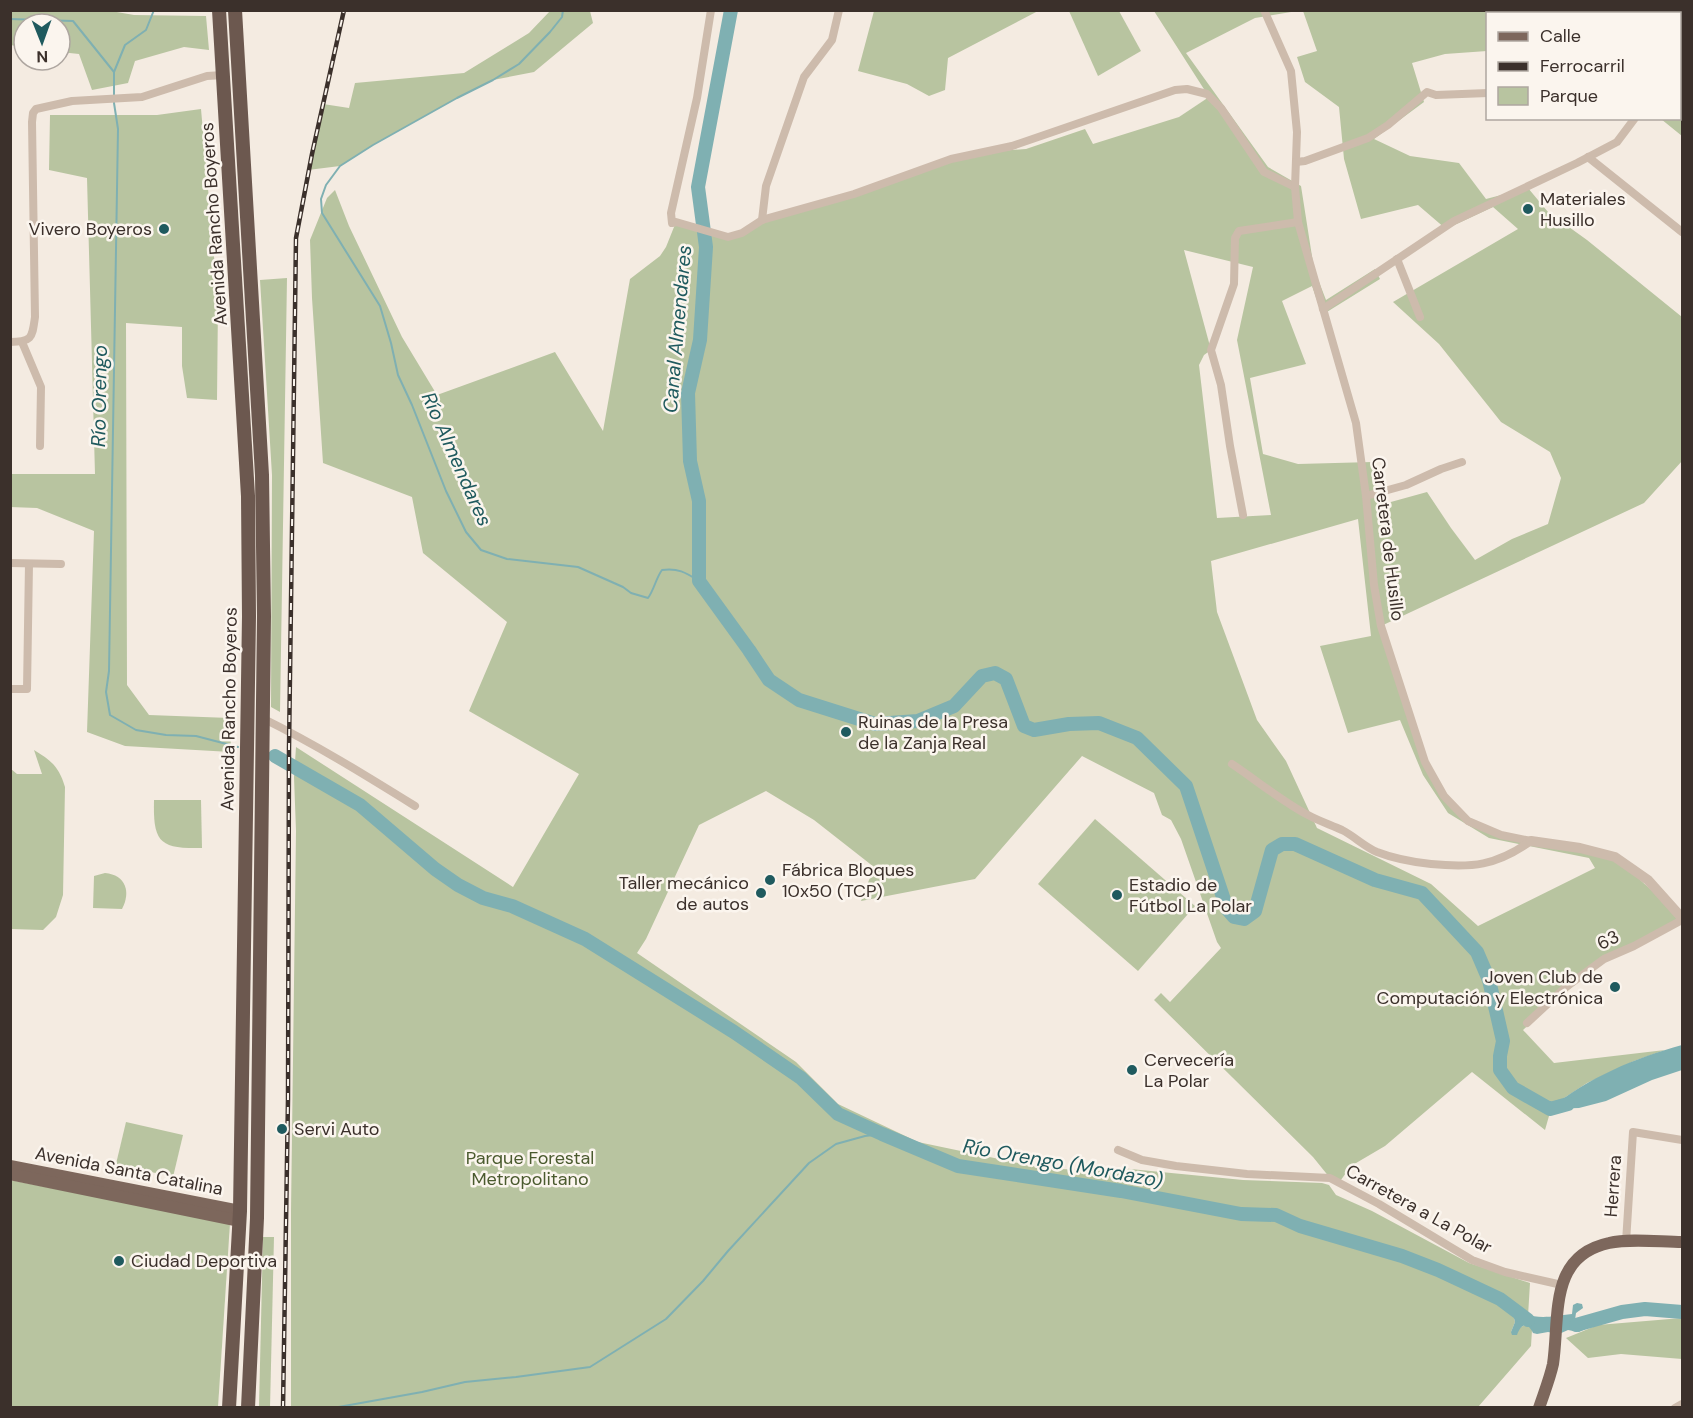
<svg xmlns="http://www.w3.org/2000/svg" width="1693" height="1418" font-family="'DM Sans',sans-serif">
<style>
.green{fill:#b8c4a0;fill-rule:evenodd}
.water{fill:#7fb0b2}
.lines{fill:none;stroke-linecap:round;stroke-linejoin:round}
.stream{stroke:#7fb0b2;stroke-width:2}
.river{stroke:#7fb0b2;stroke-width:14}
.minor{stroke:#cdbbac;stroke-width:8}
.tertiary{stroke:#cdbbac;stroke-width:10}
.primary{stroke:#7d675c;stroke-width:12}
.trunk{stroke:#6c584f;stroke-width:14}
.rail-casing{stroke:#3b302b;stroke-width:4.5}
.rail{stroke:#fbf5ee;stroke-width:2;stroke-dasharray:7;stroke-linecap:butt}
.poi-dot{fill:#1f5a5e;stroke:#fbf5ee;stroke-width:2}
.labels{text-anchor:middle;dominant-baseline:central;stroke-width:5;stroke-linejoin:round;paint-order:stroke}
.poi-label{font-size:18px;fill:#3b302b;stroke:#fbf5ee;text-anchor:start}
.street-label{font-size:18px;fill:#3b302b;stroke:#fbf5ee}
.park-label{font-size:18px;fill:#4a5a2e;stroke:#fbf5ee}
.water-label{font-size:20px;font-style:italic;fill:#1f5a5e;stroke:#fbf5ee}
</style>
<rect width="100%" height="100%" fill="#f4ebe1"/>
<g class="green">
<path d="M1399,10L1400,12L1407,10L1682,11L1680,14H1488L1487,51L1445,54L1412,63L1424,102L1374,139L1410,156L1459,163L1486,199L1528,188L1548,212L1587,240L1682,317V461L1644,503L1381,626L1425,762L1444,796L1468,820L1501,835L1615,857L1682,918L1604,959L1523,1030L1554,1063L1665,1050L1634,1061L1587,1083L1561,1100L1551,1109L1545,1130L1472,1072L1385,1146L1351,1166L1338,1184L1330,1178L1313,1157L1154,1000L1161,993L1170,1002L1221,948L1217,942L1181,839L1171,820L1162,815L1154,793L1082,756L975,879L861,901L874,867L814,820L766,791L699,825L646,939L637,953L796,1062L838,1104L918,1142L1042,1168L1101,1171L1120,1168L1243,1180L1322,1183L1329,1185L1336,1195L1372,1211L1469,1263L1530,1283L1528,1316L1512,1310L1515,1322L1511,1332L1523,1326H1530L1532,1330L1531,1346L1478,1407H291V1211L296,831L294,777L296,747L513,887L579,774L469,711L507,622L423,553L412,497L323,463L312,298L310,240L327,198L335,190L349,226L402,337L437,395L555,352L603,431L630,279L660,256L666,247L676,222L728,237L762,220L985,152L1026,149L1085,129L1093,144L1179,117L1209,97L1154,11H1297L1255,18L1186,53L1268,167L1301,186L1314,269L1326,300L1375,269L1380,279L1322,315L1312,286L1282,301L1306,364L1250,378L1263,454L1298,464L1372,462L1380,505L1427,492L1451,528L1475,560L1512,539L1548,524L1561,478L1550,452L1501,422L1439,344L1393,302L1518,229L1493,207L1446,229L1418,205L1361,219L1344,159L1339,107L1305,82L1297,57L1317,51L1303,11ZM1184,250L1253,267L1237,340L1271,515L1217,518L1199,365L1204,355L1211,350ZM1358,519L1371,636L1320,646L1348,733L1400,720L1423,775L1448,813L1489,838L1589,858L1595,868L1478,926L1431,884L1317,828L1286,761L1257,720L1217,612L1211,561Z"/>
<polygon points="111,11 134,15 206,16 209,50 184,47 135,61 128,83 92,90 79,54 60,52 60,24 24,24 24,48 11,45 11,11"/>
<polygon points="550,11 590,11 593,23 534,72 493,80 457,98 373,145 340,166 308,170 323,104 349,108 355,83 464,73 529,33"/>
<polygon points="874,11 874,10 1038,11 948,58 945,90 929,96 907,84 858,71"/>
<polygon points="1069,11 1119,11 1141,51 1098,76"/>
<polygon points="1682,79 1682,136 1661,119 1680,118 1680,83"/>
<polygon points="201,109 218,302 217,400 187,398 182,366 182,327 126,323 127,685 149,715 230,718 231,752 125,746 87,732 94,531 37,508 10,507 11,474 95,474 87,178 49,170 50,115 157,115"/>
<polygon points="287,278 280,712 271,707 272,475 260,280"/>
<path d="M34,750C52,761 59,767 65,787L63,895L56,917L43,930L11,929V769L17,774H42Z"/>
<path d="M154,800H201L202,848C159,849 153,842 154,800Z"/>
<polygon points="1095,819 1195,906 1138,971 1038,884"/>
<path d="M105,873C126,875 131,892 122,909L93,908L94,876Z"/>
<polygon points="126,1122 183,1135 173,1177 116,1164"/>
<polygon points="10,1180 230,1223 218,1407 11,1407"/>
<polygon points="263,1237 274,1237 270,1408 259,1407"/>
<polygon points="1682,1318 1682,1359 1621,1354 1588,1358 1566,1338 1598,1325"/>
</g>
<g class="water">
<path d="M1682,1045V1070L1652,1080L1606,1101L1579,1108L1550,1109C1589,1077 1635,1058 1682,1045Z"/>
<path d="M1577,1303L1582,1304L1583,1308L1576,1313L1575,1320L1586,1319L1591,1316L1594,1325L1579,1332L1568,1330L1559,1334L1548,1332L1537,1334L1533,1333C1527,1321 1521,1324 1517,1335H1512L1511,1332L1515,1322L1512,1310C1536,1320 1548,1317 1572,1314L1573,1305Z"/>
</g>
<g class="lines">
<g class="stream">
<path d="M563,10L562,17L550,32L519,64L493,80L457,98L373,145L340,166L326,185L321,199L322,213L380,306L391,343L398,375L412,405L446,491L466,532L481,550L507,559L578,567L623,587L631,593L648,598C654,590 656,578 662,570C678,568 685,572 699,581"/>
<polyline points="10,19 73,21 114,72 114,103 118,129 109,671 106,692 110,715 136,730 166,735 196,736 238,747"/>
<polyline points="114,72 125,45 146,30 154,10"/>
<polyline points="333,1408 422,1392 465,1382 516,1377 590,1367 666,1319 703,1281 728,1251 809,1163 836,1144 865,1136 882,1134"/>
</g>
<g class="river">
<polyline points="731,10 698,187 706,247 700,340 688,393 690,461 699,501 699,581 749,650 769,680 799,700 875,724 918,721 954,706 982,676 995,673 1006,679 1024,726 1034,730 1069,724 1099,723 1137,738 1186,786 1227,909 1234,917 1244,919 1255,911 1272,850 1282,844 1295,844 1375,880 1422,893 1477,952 1489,980 1503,1041 1500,1056 1500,1070 1513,1088 1550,1109 1568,1104"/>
<polyline points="275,756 360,805 435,869 458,885 483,898 512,906 585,939 734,1032 801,1078 838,1114 882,1134 958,1166 1121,1191 1241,1214 1276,1215 1300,1226 1402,1256 1438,1270 1500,1299 1528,1320"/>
<polyline points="1576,1325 1622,1312 1645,1309 1682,1312"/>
</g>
<g class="minor">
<polyline points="711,10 697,98 671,213 672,223 676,222 728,237 742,233 762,220 854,194 951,159 1012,146 1175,90 1187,89 1207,94 1221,108 1264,172 1295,187"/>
<polyline points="1264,10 1291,71 1297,132 1295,187 1298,222 1356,423 1366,496 1374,585 1381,626 1425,762 1444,796 1468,821 1501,835 1531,841"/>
<polyline points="1680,29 1682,13"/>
<polyline points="1588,157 1682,232"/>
<polyline points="1296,162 1305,161 1368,138 1388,125 1427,92 1436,95 1488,93"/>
<polyline points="762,220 766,186 804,77 832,40 839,10"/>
<polyline points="1397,259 1420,317"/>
<polyline points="1323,309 1454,221 1577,163 1617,142 1635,118"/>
<path d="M10,342C33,342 32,337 35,317L32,122L33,113L36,109L72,101L142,97L207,76L223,75"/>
<polyline points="22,342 41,387 40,446"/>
<polyline points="1366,496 1406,485 1441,469 1462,462"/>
<polyline points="1243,515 1230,446 1221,385 1211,350 1234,284 1235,238 1239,231 1298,222"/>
<polyline points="10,563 61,564"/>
<polyline points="10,689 27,689 29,564"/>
<path d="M262,718C315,744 365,775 415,806"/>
<path d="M1232,764C1256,780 1283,802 1308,815C1319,821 1331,825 1342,830C1354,836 1365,847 1377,852C1395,859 1412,862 1431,864C1472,868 1496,866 1531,841"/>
<polyline points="1527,1023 1566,987 1604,959 1634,946 1682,920"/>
<polyline points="1118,1150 1142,1160 1176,1166 1247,1174 1330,1178 1379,1204 1472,1260 1505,1272 1562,1285"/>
<polyline points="1626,1242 1633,1132 1682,1140"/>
<polyline points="1675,1408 1682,1404"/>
</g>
<polyline class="tertiary" points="1531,841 1580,848 1615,857 1648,880 1682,918"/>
<g class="primary">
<polyline points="10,1166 240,1211"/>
<polyline points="10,1174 240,1221"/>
<path d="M1539,1408C1544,1393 1550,1378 1553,1364C1560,1317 1548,1256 1609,1243C1630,1238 1661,1242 1682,1242"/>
</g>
<g class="trunk">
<polyline points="219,10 248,496 249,616 240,1211 229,1408"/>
<polyline points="235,10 262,475 264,616 257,1218 248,1408"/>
</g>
<g class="rail-casing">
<polyline id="rail" points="283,1408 288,1099 289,748 296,238 312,154 344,10"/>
</g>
<use href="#rail" class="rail"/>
</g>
<g class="poi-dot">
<circle cx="1528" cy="209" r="6"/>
<circle cx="164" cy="229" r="6"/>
<circle cx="846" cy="732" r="6"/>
<circle cx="770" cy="880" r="6"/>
<circle cx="761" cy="893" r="6"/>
<circle cx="1117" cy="895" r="6"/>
<circle cx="1615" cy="987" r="6"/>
<circle cx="1132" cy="1070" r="6"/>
<circle cx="282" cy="1129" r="6"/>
<circle cx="119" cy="1261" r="6"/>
</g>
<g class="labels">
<g class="poi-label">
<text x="1540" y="199">Materiales<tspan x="1540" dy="21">Husillo</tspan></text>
<text x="152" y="229" text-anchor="end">Vivero Boyeros</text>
<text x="858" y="722">Ruinas de la Presa<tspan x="858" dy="21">de la Zanja Real</tspan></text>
<text x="782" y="870">Fábrica Bloques<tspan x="782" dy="21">10x50 (TCP)</tspan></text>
<text x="749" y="883" text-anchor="end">Taller mecánico<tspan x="749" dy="21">de autos</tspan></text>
<text x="1129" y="885">Estadio de<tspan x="1129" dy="21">Fútbol La Polar</tspan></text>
<text x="1603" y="977" text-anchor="end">Joven Club de<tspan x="1603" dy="21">Computación y Electrónica</tspan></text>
<text x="1144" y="1060">Cervecería<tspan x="1144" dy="21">La Polar</tspan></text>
<text x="294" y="1129">Servi Auto</text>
<text x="131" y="1261">Ciudad Deportiva</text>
</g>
<g class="street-label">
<text transform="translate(214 224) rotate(-94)">Avenida Rancho Boyeros</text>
<text transform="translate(1388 539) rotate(83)">Carretera de Husillo</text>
<text transform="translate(229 709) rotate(-89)">Avenida Rancho Boyeros</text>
<text transform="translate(1608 940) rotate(-26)">63</text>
<text transform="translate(129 1171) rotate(11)">Avenida Santa Catalina</text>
<text transform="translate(1613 1186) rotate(-86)">Herrera</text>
<text transform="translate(1419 1209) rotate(29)">Carretera a La Polar</text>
</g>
<g class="park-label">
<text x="530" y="1158">Parque Forestal<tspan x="530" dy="21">Metropolitano</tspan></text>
</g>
<g class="water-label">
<text transform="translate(677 329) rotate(-85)">Canal Almendares</text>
<text transform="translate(99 396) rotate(-89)">Río Orengo</text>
<text transform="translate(457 459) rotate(66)">Río Almendares</text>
<text transform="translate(1063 1163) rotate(10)">Río Orengo (Mordazo)</text>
</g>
</g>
<rect width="1693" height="1418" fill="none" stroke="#3b302b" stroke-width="24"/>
<rect x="1486" y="12" width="195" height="108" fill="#fbf5ee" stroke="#aea6a0" stroke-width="1.5"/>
<rect x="1498" y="32" width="30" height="9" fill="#7d675c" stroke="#aea6a0" stroke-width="1.5"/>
<text x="1540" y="42" font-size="18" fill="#3b302b">Calle</text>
<rect x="1498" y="62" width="30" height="9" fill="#3b302b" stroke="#aea6a0" stroke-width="1.5"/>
<text x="1540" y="72" font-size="18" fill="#3b302b">Ferrocarril</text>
<rect x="1498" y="87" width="30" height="18" fill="#b8c4a0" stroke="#aea6a0" stroke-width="1.5"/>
<text x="1540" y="102" font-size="18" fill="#3b302b">Parque</text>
<g transform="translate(42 42) rotate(179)"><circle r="28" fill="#fbf5ee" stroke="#aea6a0" stroke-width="1.5"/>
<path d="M0-4.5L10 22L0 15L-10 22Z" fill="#1f5a5e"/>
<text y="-9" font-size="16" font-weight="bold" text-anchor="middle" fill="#3b302b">N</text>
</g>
</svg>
